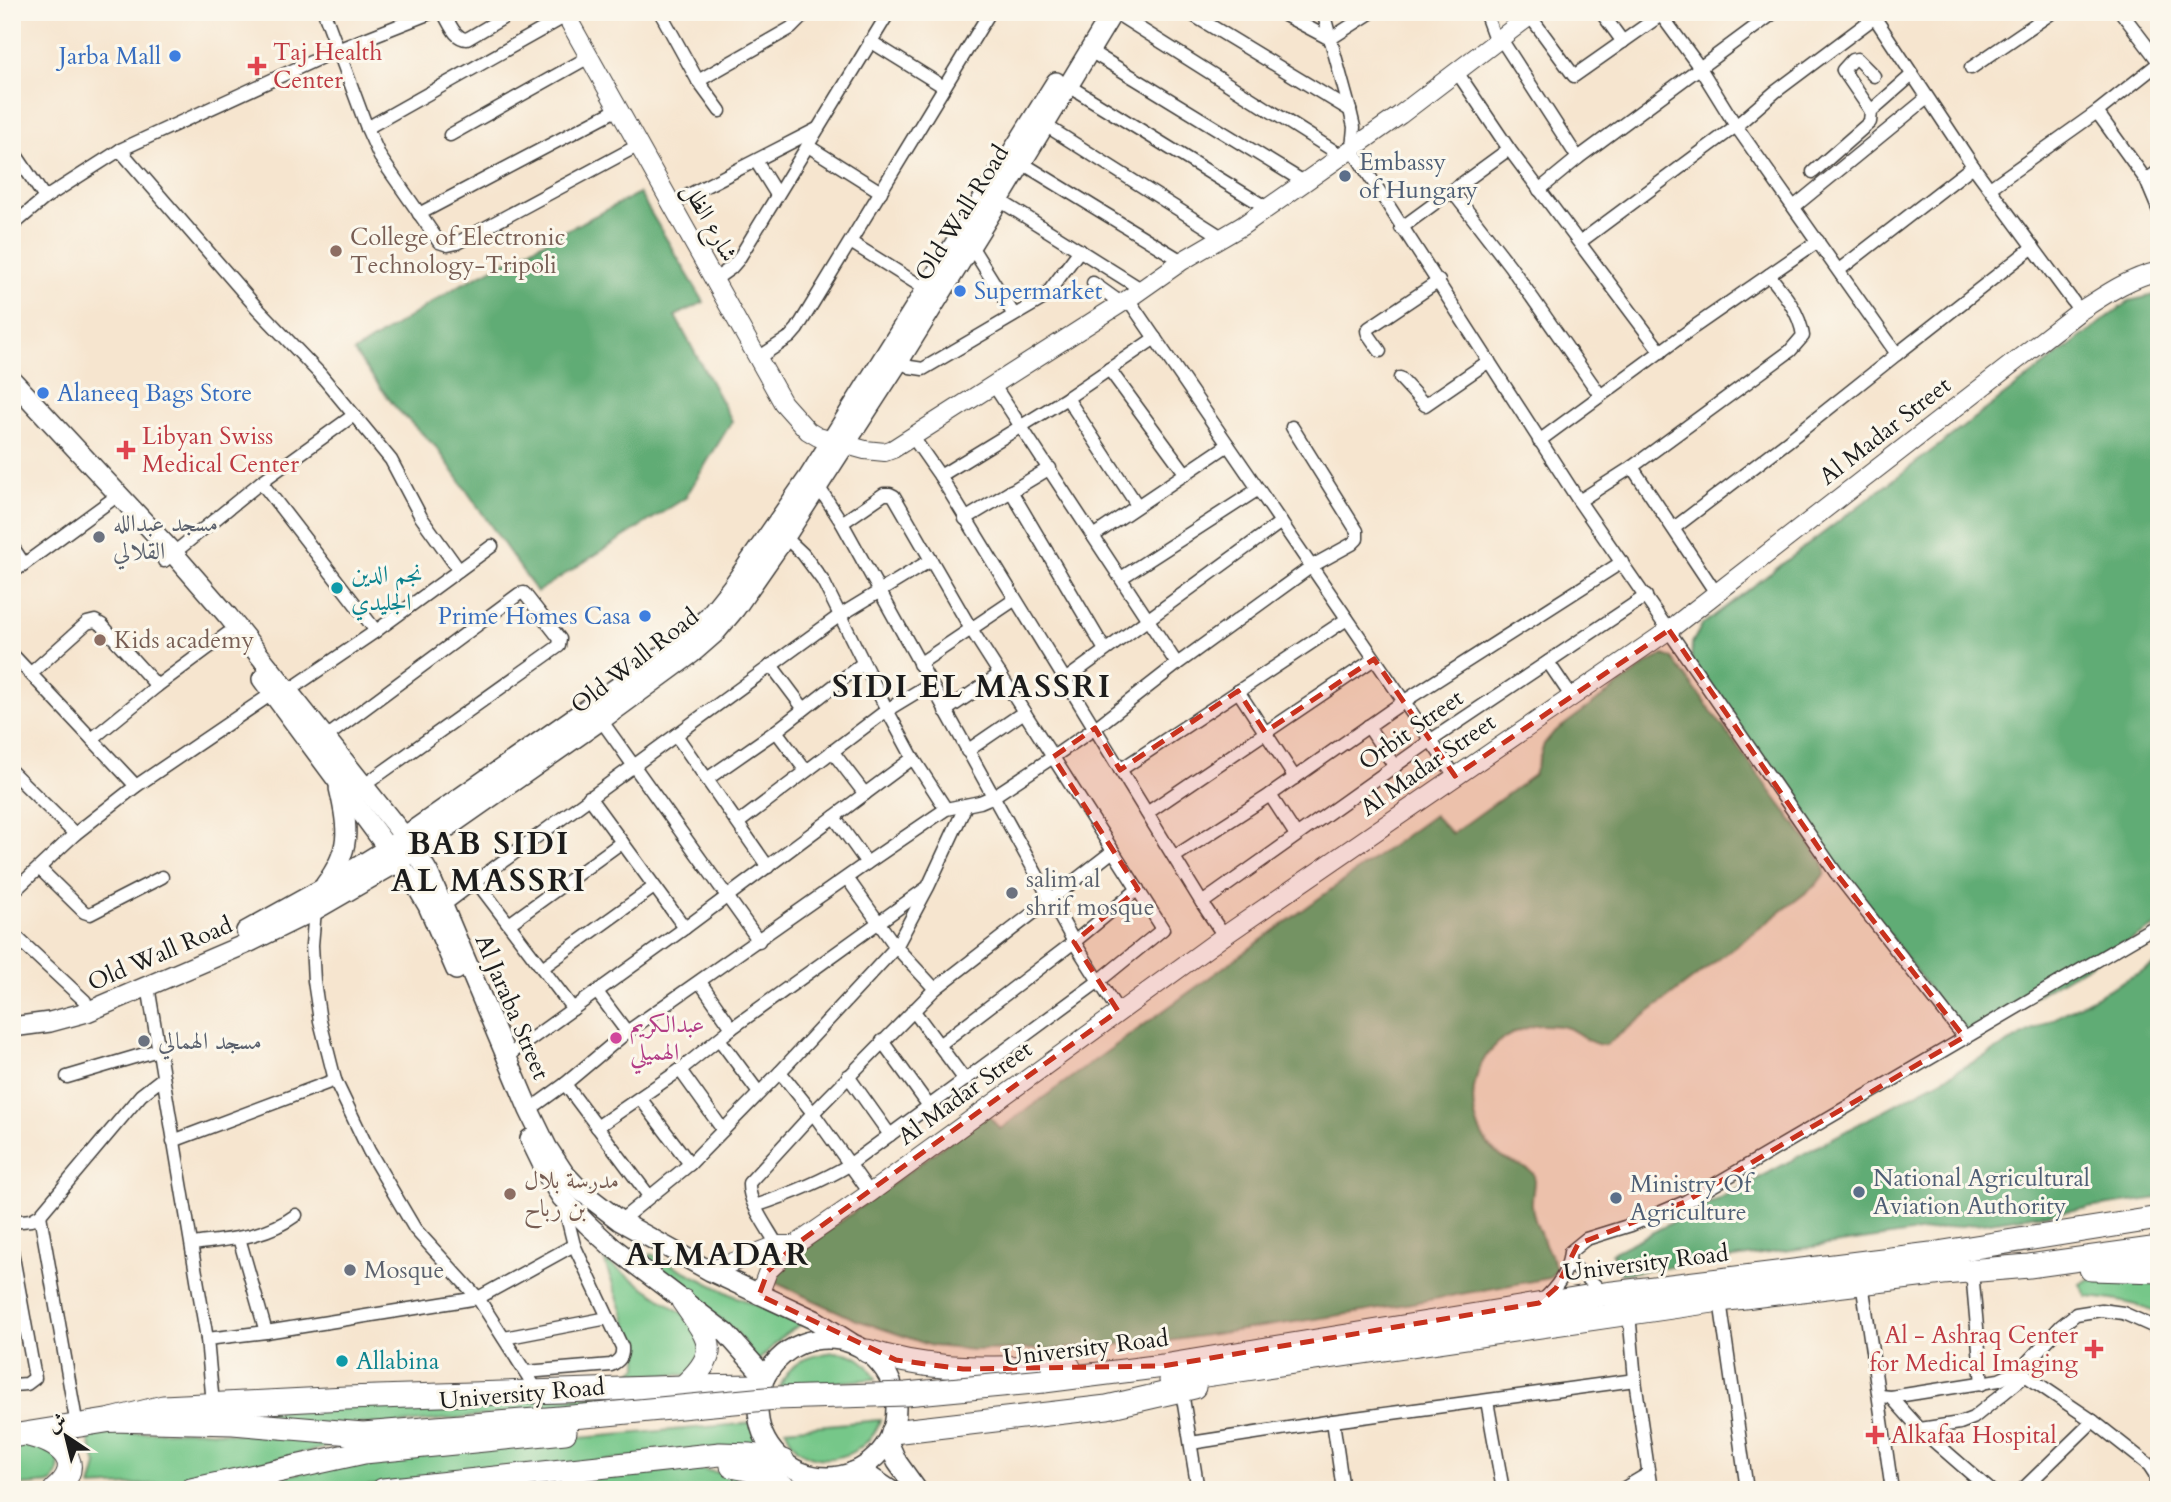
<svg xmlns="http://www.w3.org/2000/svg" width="2171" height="1502" font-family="Cardo,Amiri,serif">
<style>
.green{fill:#76c789;stroke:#497252;stroke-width:2}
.forest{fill:#60ac75;stroke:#3e6448;stroke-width:2}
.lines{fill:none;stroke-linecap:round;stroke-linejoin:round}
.street-casing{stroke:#3d3a37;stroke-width:15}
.secondary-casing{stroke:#3d3a37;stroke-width:20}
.primary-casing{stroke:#3d3a37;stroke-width:22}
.highway-casing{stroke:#3d3a37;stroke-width:25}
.street{stroke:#fff;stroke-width:12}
.secondary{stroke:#fff;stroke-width:18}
.primary{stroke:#fff;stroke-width:19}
.highway{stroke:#fff;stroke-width:23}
.highway-bridge-casing{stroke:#3d3a37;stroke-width:25;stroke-linecap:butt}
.highway-bridge{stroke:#fff;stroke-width:23}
.marked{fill:#c8321e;fill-opacity:0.2;stroke:#c8321e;stroke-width:5;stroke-dasharray:14 9;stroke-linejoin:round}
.shop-dot{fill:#3f7fe0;stroke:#fbf7ec;stroke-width:2.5}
.health-dot{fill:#e0444e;stroke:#fbf7ec;stroke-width:2.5}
.service-dot{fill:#5c6f8a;stroke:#fbf7ec;stroke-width:2.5}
.education-dot{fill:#8d6e63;stroke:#fbf7ec;stroke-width:2.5}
.worship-dot{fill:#6b7280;stroke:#fbf7ec;stroke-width:2.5}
.culture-dot{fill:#0f9aa8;stroke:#fbf7ec;stroke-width:2.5}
.hotel-dot{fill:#d1479c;stroke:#fbf7ec;stroke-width:2.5}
.labels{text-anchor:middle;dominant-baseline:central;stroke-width:6;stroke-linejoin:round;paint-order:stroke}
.health-label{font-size:24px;fill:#be3a42;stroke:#fbf7ec;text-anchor:start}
.shop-label{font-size:24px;fill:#366cbe;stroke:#fbf7ec;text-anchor:end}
.service-label{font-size:24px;fill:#4e5e75;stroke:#fbf7ec;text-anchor:start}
.street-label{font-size:24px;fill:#1c1c1c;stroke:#fbf7ec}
.education-label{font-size:24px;fill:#785e54;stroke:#fbf7ec;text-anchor:start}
.worship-label{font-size:24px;fill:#5b616d;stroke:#fbf7ec;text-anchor:start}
.culture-label{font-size:24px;fill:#0d838f;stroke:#fbf7ec;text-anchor:start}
.hotel-label{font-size:24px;fill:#b23c85;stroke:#fbf7ec;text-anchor:start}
.district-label{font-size:32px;font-weight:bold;letter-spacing:2px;fill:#1c1c1c;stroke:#fbf7ec}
</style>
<rect width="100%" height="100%" fill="#fbf7ec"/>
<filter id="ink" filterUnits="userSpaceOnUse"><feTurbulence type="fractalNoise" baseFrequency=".0143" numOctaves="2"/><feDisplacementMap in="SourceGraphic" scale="14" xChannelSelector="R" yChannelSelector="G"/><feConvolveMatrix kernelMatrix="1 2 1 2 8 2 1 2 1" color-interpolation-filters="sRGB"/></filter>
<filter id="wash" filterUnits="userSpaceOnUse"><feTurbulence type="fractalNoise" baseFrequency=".00686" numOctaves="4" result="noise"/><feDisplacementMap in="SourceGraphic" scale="28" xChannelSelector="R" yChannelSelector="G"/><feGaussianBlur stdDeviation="1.57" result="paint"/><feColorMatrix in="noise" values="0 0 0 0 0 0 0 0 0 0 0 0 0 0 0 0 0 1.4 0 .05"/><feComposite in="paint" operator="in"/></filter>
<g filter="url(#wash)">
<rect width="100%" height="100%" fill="#f6e5cf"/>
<g class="green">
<polygon points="651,1254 732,1295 801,1324 784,1335 758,1361 737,1333 648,1261"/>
<polygon points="604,1260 691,1319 706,1338 692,1375 630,1374 638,1367 638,1355"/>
<path d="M2102,1272L2159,1275V1314C2137,1303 2112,1299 2087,1297L2080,1284Z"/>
<path d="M834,1352C855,1352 867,1361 876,1379L780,1387C791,1360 807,1356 834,1352Z"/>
<polygon points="746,1391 397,1424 310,1424 222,1408"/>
<path d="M880,1420C869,1462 798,1476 786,1429Z"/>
<polygon points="753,1423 760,1444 328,1490 226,1490 371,1456"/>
<polygon points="195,1430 346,1443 172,1483 91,1487 97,1465 87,1435"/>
<polygon points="40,1444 59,1459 58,1473 52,1483 12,1486 12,1447"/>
<polygon points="691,1468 734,1475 774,1490 484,1490"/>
</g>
<g class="forest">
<polygon points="639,193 704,302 675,316 732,421 685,498 537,592 437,448 396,408 354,352 458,286"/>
<polygon points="2159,294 2159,924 1964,1037 1691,663 1692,643 1702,625 2129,301"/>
<path d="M1664,655L1672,658L1823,862L1825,873L1816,885L1606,1045C1593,1047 1580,1033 1568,1028C1560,1025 1549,1025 1541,1025C1534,1025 1527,1028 1521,1030C1473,1046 1459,1107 1489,1146C1503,1163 1520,1162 1534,1174C1535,1185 1532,1192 1532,1202C1531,1221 1550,1252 1557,1270L1549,1278L1368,1311L1168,1341L1056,1349L973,1350L932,1346L854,1319L774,1282L773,1273L779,1267L987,1114L1000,1129L1434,815L1452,834L1534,775L1544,744L1553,733L1653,660Z"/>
<polygon points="2159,962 2159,1198 1621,1274 1612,1253 1744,1186"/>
</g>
</g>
<g filter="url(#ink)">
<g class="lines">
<g class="street-casing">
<g id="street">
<polyline points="324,12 367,128 380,157 439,242 448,245 457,243 639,145"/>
<path d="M441,12L444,14C450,24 455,39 467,39L513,12"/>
<polyline points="660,12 698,81 720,111"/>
<polyline points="1114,12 1342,156"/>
<polyline points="1188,12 1350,110"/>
<polyline points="1279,12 1330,39 1372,12"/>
<polyline points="1323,12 1350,110 1354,127 1352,149 1579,501 1836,873 1964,1037"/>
<polyline points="1485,12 1496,42"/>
<polyline points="1601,12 1623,42"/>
<polyline points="1659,12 1700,68 1736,126 1897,354 2033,247"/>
<polyline points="1871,12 1973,166 2080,311"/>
<polyline points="2121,12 2159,62"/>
<polyline points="1530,16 1574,76 1665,12"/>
<polyline points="1501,39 1578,158 1539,190"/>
<polyline points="870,41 944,87"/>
<polyline points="1090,51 1304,182"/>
<polyline points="1971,68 2053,12"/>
<polyline points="1457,72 1509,149 1661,352"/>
<polyline points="698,81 791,28 800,19 802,12"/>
<polyline points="1069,86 1267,208"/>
<polyline points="1871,111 1843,70 1852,60 1857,59 1874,76"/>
<polyline points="2097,112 2146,180 2159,211"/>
<polyline points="1045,125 1222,237"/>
<polyline points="367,128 566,16"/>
<polyline points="450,135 589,57"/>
<polyline points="808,146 881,192"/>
<polyline points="12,149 45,198"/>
<polyline points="120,150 257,308 320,374 354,415 261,482 164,561"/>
<polyline points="1578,158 1775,12"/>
<polyline points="756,161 777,195"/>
<polyline points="1022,163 1182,261"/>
<polyline points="1813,172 1870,122 1871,111 1912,75"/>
<polyline points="2146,180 2159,171"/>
<polyline points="1990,188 2097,112 2159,63"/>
<polyline points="1452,191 1510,266 1600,395"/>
<polyline points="999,200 1141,289"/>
<polyline points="671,204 817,129"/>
<polyline points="1795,206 1927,98"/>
<polyline points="419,214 618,109"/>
<polyline points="12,226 45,198 120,150 337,50 433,12"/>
<polyline points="1401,228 1509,149"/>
<polyline points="1580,242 1736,126 1775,92 1875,17"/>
<polyline points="852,243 927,290"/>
<polyline points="971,246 1014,315"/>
<polyline points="1839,270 1973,166"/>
<polyline points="714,280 731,268 738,260 889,12"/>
<polyline points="1093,283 1121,303"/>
<polyline points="1128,299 1455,776"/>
<polyline points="1380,351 1368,334 1367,331 1369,328 1439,281"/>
<polyline points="758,358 790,337 797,329 990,12"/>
<polyline points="899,361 910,367 923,369 1044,298 1080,250"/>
<polyline points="1109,369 1186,474"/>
<polyline points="1400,378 1425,405 1489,361"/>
<polyline points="993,384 1177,664"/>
<polyline points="1067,398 1137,505"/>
<polyline points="354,415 391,460 421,517 459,570"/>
<polyline points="912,436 940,476 1202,903 1224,936"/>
<polyline points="1539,441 1694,327 1818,241"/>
<polyline points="1632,467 1716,593"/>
<polyline points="940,476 1067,398 1155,338"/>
<polyline points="261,482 376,631"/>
<polyline points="818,486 842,523 1074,942 1118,1011"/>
<polyline points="1011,491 1105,650"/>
<path d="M1579,501L1632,467L1790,351L1803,336C1800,313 1784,293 1769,275"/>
<polyline points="965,519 1050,468"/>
<polyline points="1674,528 1788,441 1897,354"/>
<polyline points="1093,536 1228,445"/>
<polyline points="785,537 803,554 823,581 887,710 913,758 946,809"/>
<polyline points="12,546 24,564"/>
<polyline points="12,573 110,501"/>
<polyline points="1121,578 1257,490"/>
<polyline points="12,654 136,786"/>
<polyline points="1548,662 1571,696"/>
<polyline points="919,664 1014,600"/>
<polyline points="771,665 804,709"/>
<polyline points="31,673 87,623 95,621 102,625 157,686"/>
<polyline points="1065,680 1281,522"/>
<polyline points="1238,691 1295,778"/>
<polyline points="945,711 1000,674"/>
<polyline points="601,720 759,941"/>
<polyline points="1368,726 1395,767"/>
<polyline points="776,731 806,771"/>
<polyline points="676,735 768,867"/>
<polyline points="325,738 519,594 524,593 560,639 559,646 363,786"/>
<polyline points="92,739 157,686 227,634"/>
<polyline points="832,751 865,794"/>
<polyline points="967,751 1024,712"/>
<polyline points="1120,770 1347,619"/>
<polyline points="12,772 75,834"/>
<polyline points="707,779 776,731 862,664"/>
<polyline points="1270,795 1296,835"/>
<polyline points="589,797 685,928"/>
<polyline points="1147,813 1374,659"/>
<polyline points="834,817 867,863"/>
<polyline points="738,823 887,710 930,684"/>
<polyline points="1174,857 1270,795 1403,702 1622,562"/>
<polyline points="39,868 84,912 90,914 162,877"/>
<polyline points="847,878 896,947 935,989"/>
<polyline points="12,893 75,834 136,786 273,693 288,691 376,631 492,546"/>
<polyline points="1202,903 1430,741 1646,596"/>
<polyline points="443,906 476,881"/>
<polyline points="315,910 312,945 314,981 320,1021 335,1080 369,1151 415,1229 478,1298 538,1392"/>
<polyline points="509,924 622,842"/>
<polyline points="12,933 85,1001"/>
<polyline points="542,968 654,887"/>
<polyline points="700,982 732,1028"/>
<polyline points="148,986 207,1339 213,1404"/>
<polyline points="597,992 627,1032"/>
<polyline points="573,1009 476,881 839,616 931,560"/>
<polyline points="913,1010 965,1080"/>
<polyline points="719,1039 759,1093"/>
<polyline points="882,1041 929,1106"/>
<polyline points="939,1045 1074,942 1138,889"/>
<polyline points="506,1057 685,928 913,758"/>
<polyline points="680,1070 723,1130"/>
<polyline points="780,1072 813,1113 870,1193"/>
<polyline points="848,1076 890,1135"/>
<polyline points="67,1077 158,1050"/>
<polyline points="565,1084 649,1196"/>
<polyline points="640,1098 690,1164"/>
<polyline points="529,1110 565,1084 627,1032 867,863 946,809 980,802 994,796 1053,757 1095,728 1177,664 1312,566 1352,544 1357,539 1357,531 1292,427"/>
<polyline points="597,1127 680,1070 732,1028 925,889"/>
<polyline points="173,1141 335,1080"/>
<path d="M755,1206C788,1195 819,1183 849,1165L1099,981L1163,929L971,629L894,496L890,494H884L842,523"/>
<polyline points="40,1215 77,1426"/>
<polyline points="620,1221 690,1164 780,1072 896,947 928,887 966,805"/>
<polyline points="12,1222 31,1220 40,1215 129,1109 141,1095 163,1078"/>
<polyline points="239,1238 266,1332"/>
<path d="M192,1244C229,1239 265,1238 296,1215"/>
<path d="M777,1245C768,1228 748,1203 749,1183L813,1113L935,989L1113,851"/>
<polyline points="12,1251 35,1378 27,1384 12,1385"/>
<polyline points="1569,1262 1605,1294"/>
<polyline points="1972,1271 1982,1384"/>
<polyline points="1862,1282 1892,1490"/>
<polyline points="1720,1300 1747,1490"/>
<path d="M1542,1301C1557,1287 1568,1273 1570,1252L1586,1239L1631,1225L1685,1202L2159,924"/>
<polyline points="1629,1313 1635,1380 1651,1490"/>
<polyline points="504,1338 608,1318"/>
<polyline points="207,1339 266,1332 478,1298 574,1245"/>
<polyline points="2019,1371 2093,1421 2149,1465 2155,1474 2157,1486 2152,1490"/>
<path d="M526,1372L611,1365C619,1361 623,1357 622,1347L574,1245L563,1201"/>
<polyline points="1181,1386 1198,1490"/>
<polyline points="1880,1396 1891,1397 1999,1380 2019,1371 2061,1326 2076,1314 2101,1310 2123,1313 2159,1329"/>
<polyline points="1891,1397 1920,1429 1990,1490"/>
<polyline points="1487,1401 1503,1490"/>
<polyline points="1333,1421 1343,1490"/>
<polyline points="1920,1429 1960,1423 1973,1418 2026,1375"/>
<polyline points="1191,1443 1333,1421 1635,1380"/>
<polyline points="1621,1490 1648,1474"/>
<polyline points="2022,1490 2093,1421"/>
</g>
</g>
<g class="secondary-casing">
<g id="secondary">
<polyline points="564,12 783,403 808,431 818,437 865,450 885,452 893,449 1128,299 1182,261 1242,226 1400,115 1535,12"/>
<polyline points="710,1271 777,1245 795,1245"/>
<path d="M759,1295L768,1271L795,1245L870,1193L1224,936L1669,630L2080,311C2106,294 2129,278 2159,271"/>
</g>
</g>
<g class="primary-casing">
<g id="primary">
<polyline points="12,380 173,553 228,616 415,850 428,872 443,906 529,1110 547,1147 564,1173 581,1191 620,1221 710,1271 815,1320 850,1342"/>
<polyline points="262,679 418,889 428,906 456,970"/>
<path d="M325,885C351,850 349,829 339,788"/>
<polyline points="246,931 320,890 388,848 662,656 684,640 708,617 732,587 808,478 1056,82"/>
<polyline points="12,1027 50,1022 87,1012 248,943 315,910 398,862 601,720 691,654 715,633 735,609 785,537 899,361 999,200 1113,12"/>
<polyline points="530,1139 549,1178 562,1198 587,1224 611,1246 726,1333 765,1377"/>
<circle cx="827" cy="1408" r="69"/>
<polyline points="888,1442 897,1462 917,1490"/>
<polyline points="853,1472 872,1478 890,1490"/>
</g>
</g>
<g class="highway-casing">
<g id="highway">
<polyline points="2091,1269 2159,1271"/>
<path d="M867,1351C938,1374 996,1367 1069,1367"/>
<polyline points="1171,1380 1720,1300 1943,1273 2029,1266 2159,1248"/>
<polyline points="1044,1381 1163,1366 1605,1294 1931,1254 2159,1218"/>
<path d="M683,1387C723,1351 710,1340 683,1301"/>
<polyline points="112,1420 163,1407 346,1398 683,1387 761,1386"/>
<polyline points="893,1432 1107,1407 1194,1387"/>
<path d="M29,1435C58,1442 88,1462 55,1490"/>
<polyline points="12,1436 112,1420 233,1423 363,1434 596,1415"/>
<path d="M732,1466C753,1469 772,1475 787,1490"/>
<polyline points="191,1490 364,1452 565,1432"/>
<polyline points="383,1490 720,1454 751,1455 783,1461"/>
</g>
</g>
<use href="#street" class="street"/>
<use href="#secondary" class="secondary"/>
<use href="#primary" class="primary"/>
<use href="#highway" class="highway"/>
<g class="highway-bridge-casing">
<polyline id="highway-bridge" points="596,1415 776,1398 906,1394 1044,1381"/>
</g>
<use href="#highway-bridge" class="highway-bridge"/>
</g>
</g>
<path class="marked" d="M1669,630L1836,873L1964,1037L1685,1202L1578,1244L1556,1288L1539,1303L1163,1366L963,1369L896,1360L759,1295L768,1271L795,1245L1118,1011L1074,942L1138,889L1053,757L1095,728L1120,770L1238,691L1265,732L1374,659L1455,776Z"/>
<g class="shop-dot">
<circle cx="175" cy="56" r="7"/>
<circle cx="960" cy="291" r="7"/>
<circle cx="43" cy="393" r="7"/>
<circle cx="645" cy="616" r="7"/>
</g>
<g class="health-dot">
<path d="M253.5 55.5h7v7h7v7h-7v7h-7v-7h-7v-7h7z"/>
<path d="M122.5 439.5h7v7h7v7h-7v7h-7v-7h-7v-7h7z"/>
<path d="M2090.5 1338.5h7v7h7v7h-7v7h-7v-7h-7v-7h7z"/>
<path d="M1871.5 1424.5h7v7h7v7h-7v7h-7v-7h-7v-7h7z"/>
</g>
<g class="service-dot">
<circle cx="1345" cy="176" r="7"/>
<circle cx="1859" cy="1192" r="7"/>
<circle cx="1616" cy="1198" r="7"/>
</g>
<g class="education-dot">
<circle cx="336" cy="251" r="7"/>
<circle cx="100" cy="640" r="7"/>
<circle cx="510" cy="1194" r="7"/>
</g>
<g class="worship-dot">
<circle cx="99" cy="537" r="7"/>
<circle cx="1012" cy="893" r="7"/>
<circle cx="144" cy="1041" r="7"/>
<circle cx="350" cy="1270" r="7"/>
</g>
<g class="culture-dot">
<circle cx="337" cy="588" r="7"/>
<circle cx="342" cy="1361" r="7"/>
</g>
<circle class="hotel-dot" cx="616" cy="1038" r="7"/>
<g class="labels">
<g class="health-label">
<text x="273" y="52">Taj Health<tspan x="273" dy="28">Center</tspan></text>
<text x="142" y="436">Libyan Swiss<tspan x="142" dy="28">Medical Center</tspan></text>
<text x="2078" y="1335" text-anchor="end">Al - Ashraq Center<tspan x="2078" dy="28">for Medical Imaging</tspan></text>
<text x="1891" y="1435">Alkafaa Hospital</text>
</g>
<g class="shop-label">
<text x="161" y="56">Jarba Mall</text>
<text x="974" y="291" text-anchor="start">Supermarket</text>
<text x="57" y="393" text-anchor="start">Alaneeq Bags Store</text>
<text x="631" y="616">Prime Homes Casa</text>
</g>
<g class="service-label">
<text x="1359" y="162">Embassy<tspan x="1359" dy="28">of Hungary</tspan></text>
<text x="1873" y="1178">National Agricultural<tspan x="1873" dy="28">Aviation Authority</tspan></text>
<text x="1630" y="1184">Ministry Of<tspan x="1630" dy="28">Agriculture</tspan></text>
</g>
<g class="street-label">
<text transform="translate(962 213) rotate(-58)">Old Wall Road</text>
<text transform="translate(710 222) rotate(61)">شارع الظل</text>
<text transform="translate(1885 431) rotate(-38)">Al Madar Street</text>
<text transform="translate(635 661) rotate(-38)">Old Wall Road</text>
<text transform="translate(1411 730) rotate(-35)">Orbit Street</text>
<text transform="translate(1428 765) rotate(-35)">Al Madar Street</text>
<text transform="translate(160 954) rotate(-23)">Old Wall Road</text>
<text transform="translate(512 1007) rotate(67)">Al Jaraba Street</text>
<text transform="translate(965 1093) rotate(-36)">Al Madar Street</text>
<text transform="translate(1646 1263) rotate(-7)">University Road</text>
<text transform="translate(1086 1348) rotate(-7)">University Road</text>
<text transform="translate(522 1394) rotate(-5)">University Road</text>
</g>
<g class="education-label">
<text x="350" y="237">College of Electronic<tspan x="350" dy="28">Technology-Tripoli</tspan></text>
<text x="114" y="640">Kids academy</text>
<text x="524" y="1180">مدرسة بلال<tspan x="524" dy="28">بن رباح</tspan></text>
</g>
<g class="worship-label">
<text x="113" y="523">مسجد عبدالله<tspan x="113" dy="28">القلالي</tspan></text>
<text x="1026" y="879">salim al<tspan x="1026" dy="28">shrif mosque</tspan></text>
<text x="158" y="1041">مسجد الهمالي</text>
<text x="364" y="1270">Mosque</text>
</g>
<g class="culture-label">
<text x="351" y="574">نجم الدين<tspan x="351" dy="28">الجليدي</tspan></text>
<text x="356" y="1361">Allabina</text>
</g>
<g class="hotel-label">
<text x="630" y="1024">عبدالكريم<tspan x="630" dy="28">الهميلي</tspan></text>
</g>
<g class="district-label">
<text x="972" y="687">SIDI EL MASSRI</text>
<text x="489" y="844">BAB SIDI<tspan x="489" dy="37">AL MASSRI</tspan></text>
<text x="718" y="1255">ALMADAR</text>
</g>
</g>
<rect width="2171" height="1502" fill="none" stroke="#fbf7ec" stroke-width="42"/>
<g transform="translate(66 1436) rotate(325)" stroke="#fbf7ec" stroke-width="5" paint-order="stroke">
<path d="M0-5L12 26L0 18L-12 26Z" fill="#1c1c1c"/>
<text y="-10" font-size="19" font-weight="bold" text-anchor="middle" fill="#1c1c1c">ش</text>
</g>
</svg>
